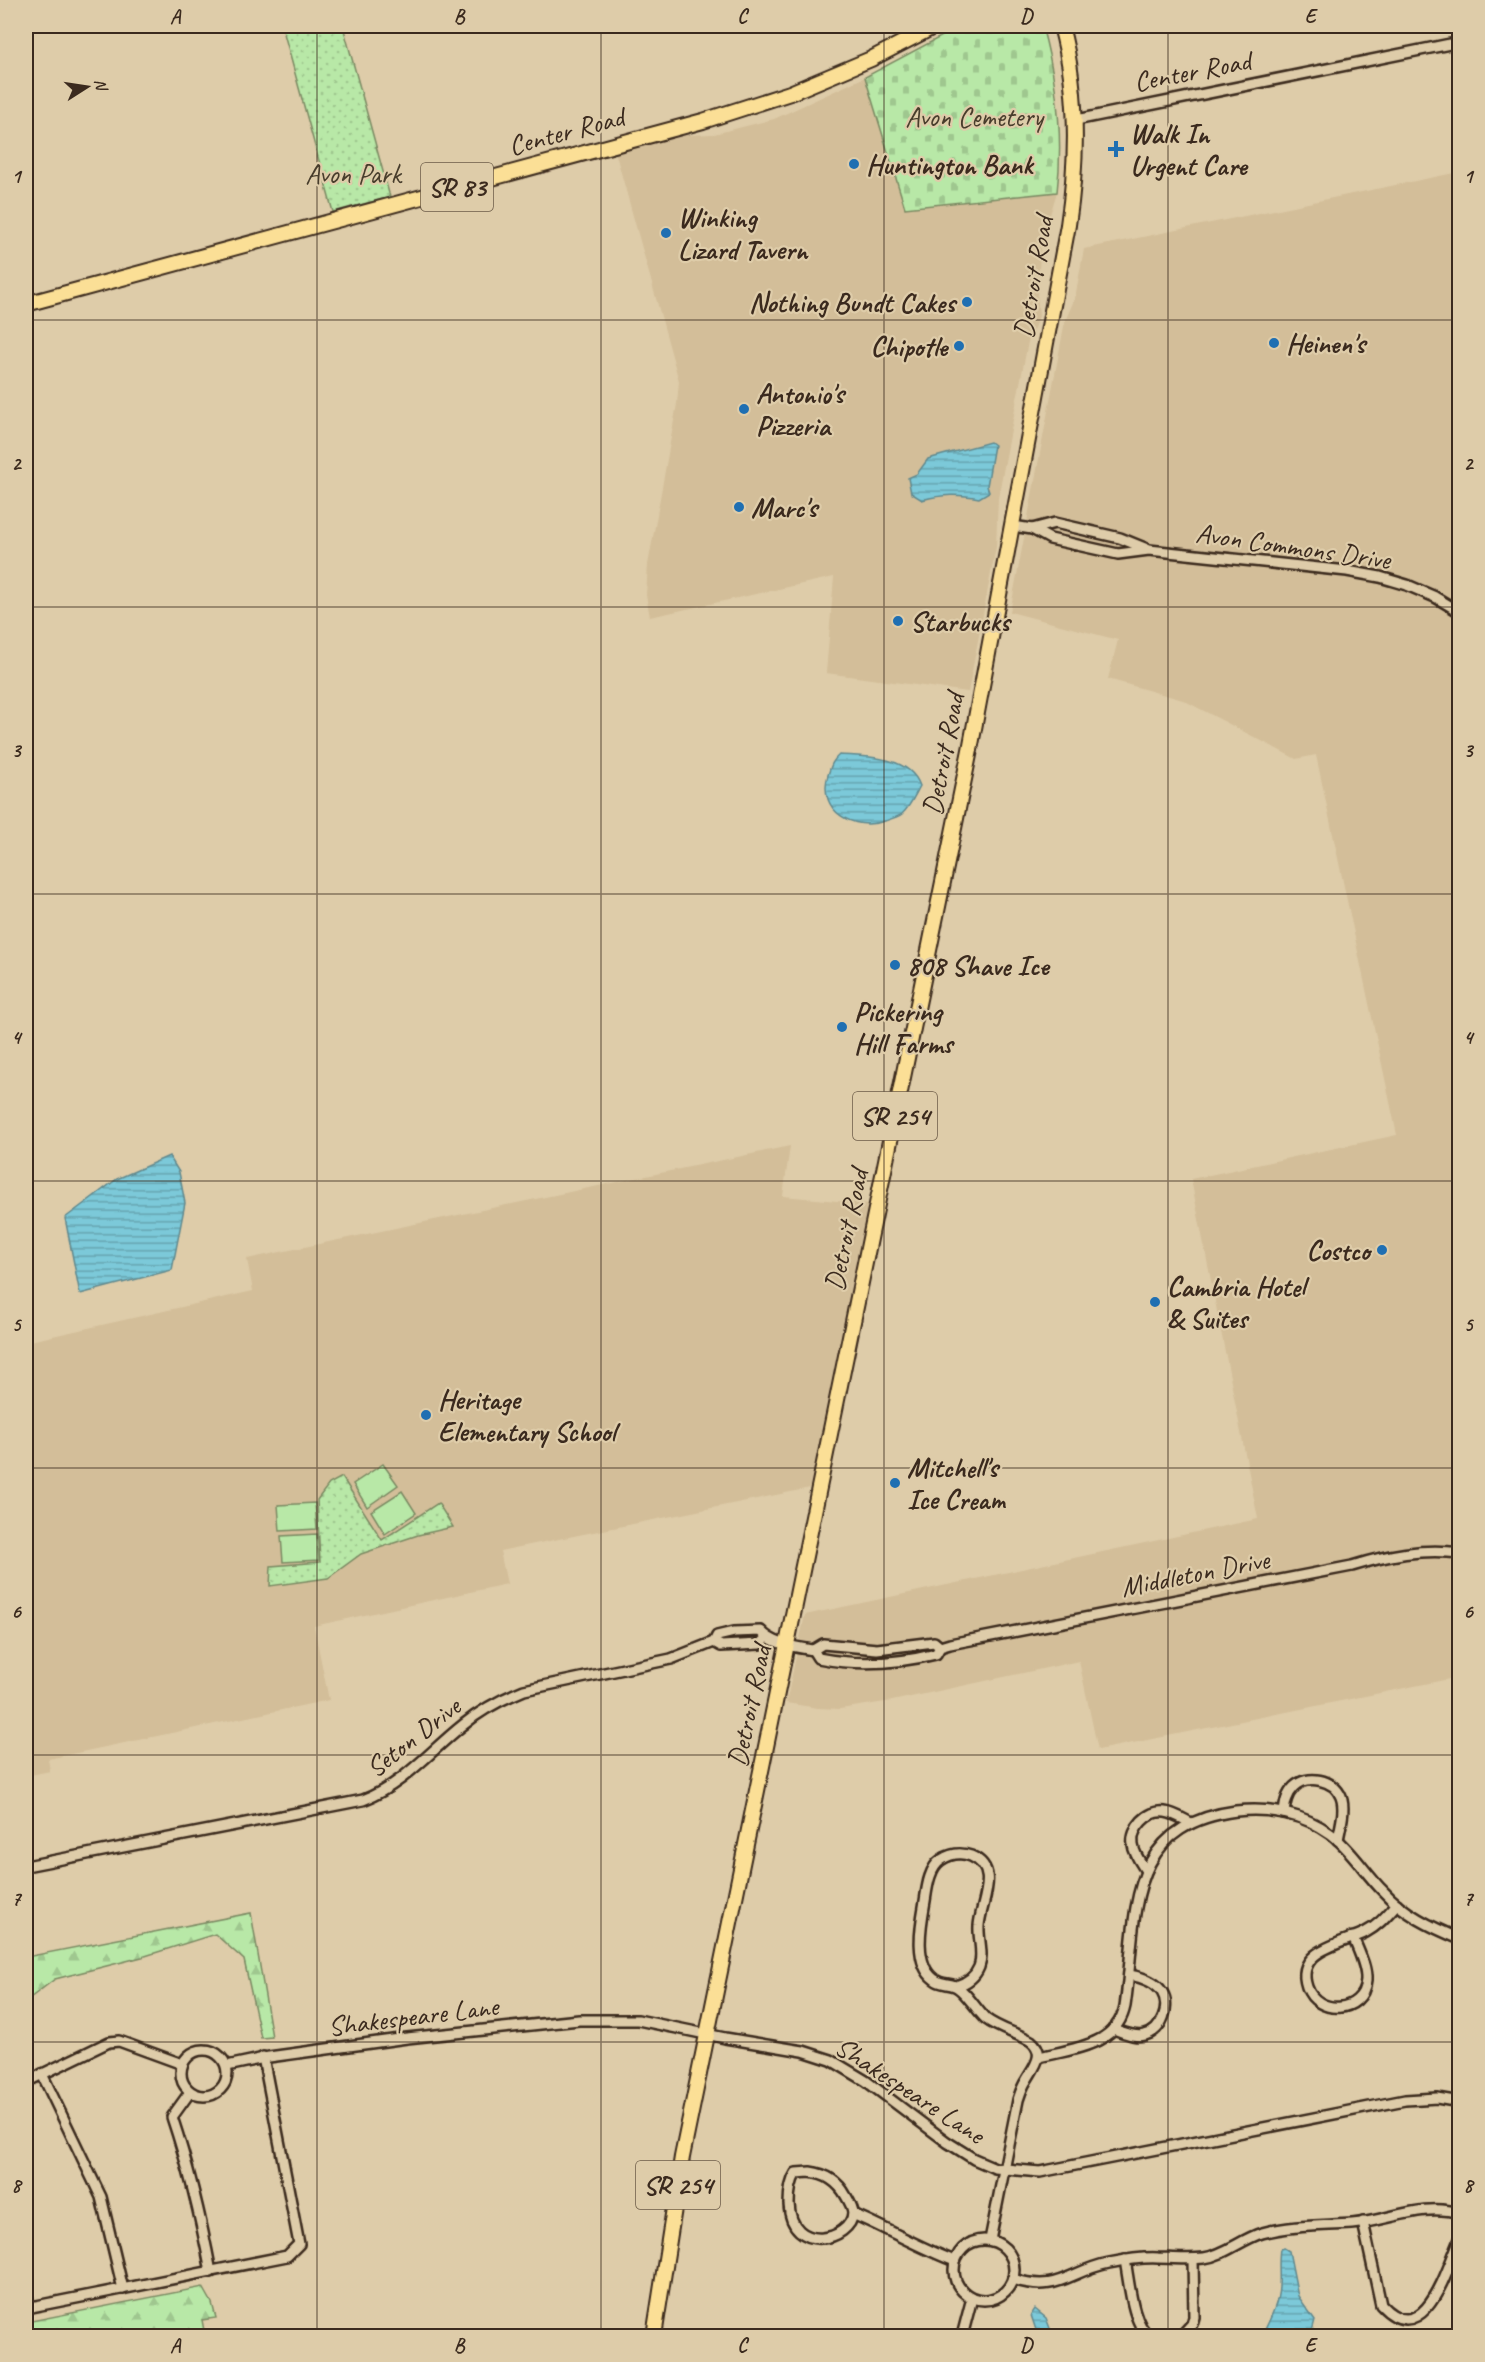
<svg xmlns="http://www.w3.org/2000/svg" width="1485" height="2362" font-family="Caveat,sans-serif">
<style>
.built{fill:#d3be99}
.forest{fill:url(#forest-firs);stroke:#7a8962;stroke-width:1.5}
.cemetery{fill:url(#cemetery-stones);stroke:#7a8962;stroke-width:1.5}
.park{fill:url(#park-dots);stroke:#7a8962;stroke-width:1.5}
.pitch{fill:#b8e8a7;stroke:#7a8962;stroke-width:1.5}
.water{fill:url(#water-rules);stroke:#61898e;stroke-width:1.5}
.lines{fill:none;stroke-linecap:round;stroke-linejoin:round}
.street-casing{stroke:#3b2a1e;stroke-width:14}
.primary-casing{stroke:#3b2a1e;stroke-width:18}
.street{stroke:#decca9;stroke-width:9}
.primary{stroke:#fbdf96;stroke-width:14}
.grid{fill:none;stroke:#3b2a1e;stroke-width:1.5;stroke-opacity:0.55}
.poi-dot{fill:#1f6fb2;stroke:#decca9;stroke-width:2}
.labels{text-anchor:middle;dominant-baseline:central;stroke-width:4.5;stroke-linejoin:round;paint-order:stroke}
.shield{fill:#decca9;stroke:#6c5b48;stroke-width:1.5}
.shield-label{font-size:27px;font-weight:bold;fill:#3b2a1e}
.street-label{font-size:28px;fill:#3b2a1e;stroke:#decca9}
.park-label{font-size:28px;fill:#483d2c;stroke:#decca9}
.poi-label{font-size:28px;font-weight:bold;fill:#3b2a1e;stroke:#decca9;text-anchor:start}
.neatline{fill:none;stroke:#3b2a1e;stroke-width:2}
.grid-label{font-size:20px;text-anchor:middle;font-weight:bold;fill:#3b2a1e}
</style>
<defs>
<pattern id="forest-firs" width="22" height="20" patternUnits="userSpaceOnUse" patternTransform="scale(1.5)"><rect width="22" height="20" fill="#b8e8a7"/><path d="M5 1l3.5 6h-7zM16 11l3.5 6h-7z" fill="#9fc78f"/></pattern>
<pattern id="cemetery-stones" width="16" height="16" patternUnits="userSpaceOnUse" patternTransform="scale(1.5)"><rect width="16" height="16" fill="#b8e8a7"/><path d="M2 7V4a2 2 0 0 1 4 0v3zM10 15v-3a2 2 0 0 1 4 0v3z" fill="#9fc78f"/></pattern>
<pattern id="park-dots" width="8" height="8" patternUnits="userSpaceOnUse" patternTransform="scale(1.5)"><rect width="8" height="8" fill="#b8e8a7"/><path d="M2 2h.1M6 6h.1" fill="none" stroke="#9fc78f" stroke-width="1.8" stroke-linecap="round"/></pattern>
<pattern id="water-rules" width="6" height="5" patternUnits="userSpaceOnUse" patternTransform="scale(1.5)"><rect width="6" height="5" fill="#7bc9d9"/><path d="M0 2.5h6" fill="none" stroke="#66a3af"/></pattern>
</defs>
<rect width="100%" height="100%" fill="#decca9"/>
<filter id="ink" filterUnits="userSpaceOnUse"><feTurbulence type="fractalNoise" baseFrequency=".0167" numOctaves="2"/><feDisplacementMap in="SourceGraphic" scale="12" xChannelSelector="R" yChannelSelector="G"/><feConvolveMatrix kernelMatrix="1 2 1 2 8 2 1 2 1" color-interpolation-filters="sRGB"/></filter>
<g filter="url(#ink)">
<g class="built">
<polygon points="865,77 905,208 1057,192 1041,244 1037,295 1039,316 1028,342 998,498 996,547 968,692 826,673 834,577 650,617 646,595 648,565 677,404 679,381 615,151 685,135 714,134 774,119"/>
<polygon points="1459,172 1459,1677 1098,1750 1079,1661 892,1701 840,1709 818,1708 786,1703 805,1615 1258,1519 1191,1179 1397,1135 1316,755 1296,759 1183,700 1108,679 1118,640 1010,612 1065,321 1075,298 1084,249"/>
<polygon points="790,1146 783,1196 870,1204 810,1488 500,1551 507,1584 314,1626 329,1700 48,1759 50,1771 26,1776 26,1342 253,1291 247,1259"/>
</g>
<g class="forest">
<polygon points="251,1913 272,2037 261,2038 244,1960 215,1934 142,1957 55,1979 26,2001 26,1957"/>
<polygon points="203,2287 212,2303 216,2318 202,2320 205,2336 26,2336 26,2322"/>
</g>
<path class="cemetery" d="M961,26H1042C1057,81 1064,135 1057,192L905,208L865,77Z"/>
<g class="park">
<polygon points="282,26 343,26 390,197 333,212"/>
<polygon points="342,1477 382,1540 438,1503 453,1527 418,1535 361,1554 328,1578 270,1586 271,1566 320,1562 317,1500 329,1484"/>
</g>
<g class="pitch">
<polygon points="383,1464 398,1485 367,1507 353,1484"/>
<polygon points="402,1491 416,1513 385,1534 371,1511"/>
<polygon points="315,1503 317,1529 280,1531 278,1505"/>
<polygon points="317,1534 319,1560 283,1562 281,1536"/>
</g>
<g class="water">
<path d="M990,442L994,445L987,486L989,492L979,498C959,494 943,494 922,500L911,493L908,478L917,474L928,459Z"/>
<path d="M839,755C866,756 910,756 920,786C915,795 910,807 902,814C898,817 891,819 885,821C854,832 817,811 828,775C831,766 832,761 839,755Z"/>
<polygon points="169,1156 179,1172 185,1203 172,1270 80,1294 65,1218 117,1179"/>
<path d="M1284,2248L1289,2251L1298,2296L1315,2320L1312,2331L1313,2336H1262C1269,2321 1278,2305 1279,2287C1280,2274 1278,2262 1280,2249Z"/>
<polygon points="1035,2309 1046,2318 1053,2336 1038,2336 1031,2315"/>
</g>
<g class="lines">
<g class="street-casing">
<g id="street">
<polyline points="1076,120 1460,42"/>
<polyline points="1013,526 1032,529 1055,523 1120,538 1147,549"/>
<polyline points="1032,529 1050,539 1118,554 1149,550 1347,571 1380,577 1407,585 1435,597 1460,612"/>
<path d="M767,1637L760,1644L721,1646L714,1642L717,1636L734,1632L761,1631C773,1645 796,1647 813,1650"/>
<path d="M940,1647L934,1642L877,1649L823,1644L813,1650L818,1658C858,1666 896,1664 936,1654L940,1647L950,1644L1352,1566C1388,1555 1422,1548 1460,1553"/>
<path d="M1284,1813C1285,1804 1286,1795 1294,1787C1307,1774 1334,1779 1341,1797C1346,1810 1340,1827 1338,1840"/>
<path d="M26,1866L363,1800C403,1785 430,1751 463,1725C481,1710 502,1699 524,1690L671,1659L714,1642"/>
<path d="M1146,1871C1141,1863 1134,1854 1133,1845C1130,1829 1148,1809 1165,1812C1174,1813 1183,1819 1191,1823"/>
<path d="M1353,1937C1358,1950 1367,1967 1366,1981C1363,2014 1317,2016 1307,1987C1294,1949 1344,1944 1366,1932C1379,1925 1387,1915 1397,1904"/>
<path d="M956,1986C967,1983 975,1977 979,1967C984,1954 978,1939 979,1926C980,1904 1002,1869 971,1856C961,1852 950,1854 941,1860C929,1868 927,1888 925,1901C921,1924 913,1963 934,1979C941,1985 948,1983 955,1986C965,1990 977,2011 986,2019C999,2029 1017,2033 1031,2041C1047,2054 1033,2068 1026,2081C1022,2087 1020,2094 1018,2100L990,2240"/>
<path d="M1113,2029C1123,2032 1135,2038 1145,2035C1162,2031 1171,2006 1162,1992C1155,1981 1141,1977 1129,1975"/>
<circle cx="204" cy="2073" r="23"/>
<path d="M1039,2057C1072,2049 1117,2046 1125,2006C1138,1920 1121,1826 1236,1811C1269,1807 1304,1814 1331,1834C1352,1850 1364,1872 1383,1891C1404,1914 1431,1927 1460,1939"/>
<polyline points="227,2066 269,2057 407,2038 579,2020 638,2020 725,2038 803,2051 831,2060 866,2081 947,2142 974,2159 995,2168 1040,2172 1405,2100 1437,2098 1460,2102"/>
<polyline points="42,2074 101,2197 123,2289"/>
<polyline points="26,2082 109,2042 119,2041 182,2064"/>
<path d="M190,2092L172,2117C189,2168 201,2219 211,2272"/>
<path d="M810,2172C826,2174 838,2181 846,2196C849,2201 853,2208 853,2213C851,2241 791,2255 789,2204C789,2193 790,2182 796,2173Z"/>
<path d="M853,2214C888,2229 920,2248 955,2261"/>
<path d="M1363,2222L1381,2305C1425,2352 1447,2268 1460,2239"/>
<circle cx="984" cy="2270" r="30"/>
<path d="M1125,2260C1129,2280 1132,2326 1150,2336"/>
<path d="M1013,2279C1059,2294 1068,2271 1109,2263C1125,2260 1142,2257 1158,2258C1174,2258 1188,2260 1204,2258C1225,2255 1242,2239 1262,2233C1292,2225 1322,2226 1352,2224C1389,2221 1422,2202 1460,2213"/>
<polyline points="26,2289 29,2308"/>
<polyline points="26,2308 287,2256 299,2244 263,2057"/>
<polyline points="962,2336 972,2298"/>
<polyline points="1181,2336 1192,2324 1194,2317 1193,2259"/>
</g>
</g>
<g class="primary-casing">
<g id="primary">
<polyline points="26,304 703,121 790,93 871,59 935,26"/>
<path d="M654,2336L682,2157L970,750L1068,225C1078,158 1079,92 1061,26"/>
</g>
</g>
<use href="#street" class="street"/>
<use href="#primary" class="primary"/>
</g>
</g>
<path class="grid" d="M317,26V2336M601,26V2336M884,26V2336M1168,26V2336M26,320H1460M26,607H1460M26,894H1460M26,1181H1460M26,1468H1460M26,1755H1460M26,2042H1460"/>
<g class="poi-dot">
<path d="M1113 140h6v6h6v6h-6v6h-6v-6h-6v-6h6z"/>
<circle cx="854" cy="164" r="6"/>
<circle cx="666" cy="233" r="6"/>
<circle cx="967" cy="302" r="6"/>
<circle cx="1274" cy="343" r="6"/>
<circle cx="959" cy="346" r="6"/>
<circle cx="744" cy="409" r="6"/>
<circle cx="739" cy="507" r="6"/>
<circle cx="898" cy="621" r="6"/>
<circle cx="895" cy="965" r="6"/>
<circle cx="842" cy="1027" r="6"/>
<circle cx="1382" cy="1250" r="6"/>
<circle cx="1155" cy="1302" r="6"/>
<circle cx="426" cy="1415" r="6"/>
<circle cx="895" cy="1483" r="6"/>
</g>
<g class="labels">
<g class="shield">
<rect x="421" y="163" width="72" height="48" rx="4.5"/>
<rect x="853" y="1092" width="84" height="48" rx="4.5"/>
<rect x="636" y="2161" width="84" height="48" rx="4.5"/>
</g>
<g class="shield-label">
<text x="457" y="187">SR 83</text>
<text x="895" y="1116">SR 254</text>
<text x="678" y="2185">SR 254</text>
</g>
<g class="street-label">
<text transform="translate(1192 71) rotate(-11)">Center Road</text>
<text transform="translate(566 131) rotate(-15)">Center Road</text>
<text transform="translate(1033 277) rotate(-80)">Detroit Road</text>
<text transform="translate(1293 546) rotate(8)">Avon Commons Drive</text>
<text transform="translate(943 754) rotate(-79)">Detroit Road</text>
<text transform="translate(846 1230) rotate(-78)">Detroit Road</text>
<text transform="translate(1195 1573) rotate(-11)">Middleton Drive</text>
<text transform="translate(749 1706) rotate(-78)">Detroit Road</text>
<text transform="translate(413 1737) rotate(-38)">Seton Drive</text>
<text transform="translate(413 2016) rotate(-7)">Shakespeare Lane</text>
<text transform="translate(910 2090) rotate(33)">Shakespeare Lane</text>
</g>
<g class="park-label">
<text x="974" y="116">Avon Cemetery</text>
<text x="353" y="173">Avon Park</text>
</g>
<g class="poi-label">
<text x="1130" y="133">Walk In<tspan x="1130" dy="32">Urgent Care</tspan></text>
<text x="866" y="164">Huntington Bank</text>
<text x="678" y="217">Winking<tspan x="678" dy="32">Lizard Tavern</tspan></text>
<text x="955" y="302" text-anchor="end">Nothing Bundt Cakes</text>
<text x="1286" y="343">Heinen's</text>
<text x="947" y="346" text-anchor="end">Chipotle</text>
<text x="756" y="393">Antonio's<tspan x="756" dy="32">Pizzeria</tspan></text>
<text x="751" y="507">Marc's</text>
<text x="910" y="621">Starbucks</text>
<text x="907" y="965">808 Shave Ice</text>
<text x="854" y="1011">Pickering<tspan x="854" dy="32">Hill Farms</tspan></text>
<text x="1370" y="1250" text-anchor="end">Costco</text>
<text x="1167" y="1286">Cambria Hotel<tspan x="1167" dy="32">&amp; Suites</tspan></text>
<text x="438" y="1399">Heritage<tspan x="438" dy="32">Elementary School</tspan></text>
<text x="907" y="1467">Mitchell's<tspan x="907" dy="32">Ice Cream</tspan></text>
</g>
</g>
<rect width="1485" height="2362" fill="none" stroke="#decca9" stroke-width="66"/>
<g transform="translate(87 87) rotate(78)" stroke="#decca9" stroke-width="4.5" paint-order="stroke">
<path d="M0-4.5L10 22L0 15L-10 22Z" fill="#3b2a1e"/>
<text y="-9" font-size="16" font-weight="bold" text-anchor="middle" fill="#3b2a1e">N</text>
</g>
<rect x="33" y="33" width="1419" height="2296" class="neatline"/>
<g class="grid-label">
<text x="175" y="23">A</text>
<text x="459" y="23">B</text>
<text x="742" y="23">C</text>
<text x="1026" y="23">D</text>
<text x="1310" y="23">E</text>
<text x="16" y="183">1</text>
<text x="1468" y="183">1</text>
<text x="16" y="470">2</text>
<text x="1468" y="470">2</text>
<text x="16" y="757">3</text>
<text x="1468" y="757">3</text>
<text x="16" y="1044">4</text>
<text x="1468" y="1044">4</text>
<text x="16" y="1331">5</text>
<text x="1468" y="1331">5</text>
<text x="16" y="1618">6</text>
<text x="1468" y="1618">6</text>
<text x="16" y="1905">7</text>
<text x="1468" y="1905">7</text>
<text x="16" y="2192">8</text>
<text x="1468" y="2192">8</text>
<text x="175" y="2352">A</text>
<text x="459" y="2352">B</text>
<text x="742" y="2352">C</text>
<text x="1026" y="2352">D</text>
<text x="1310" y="2352">E</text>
</g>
</svg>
